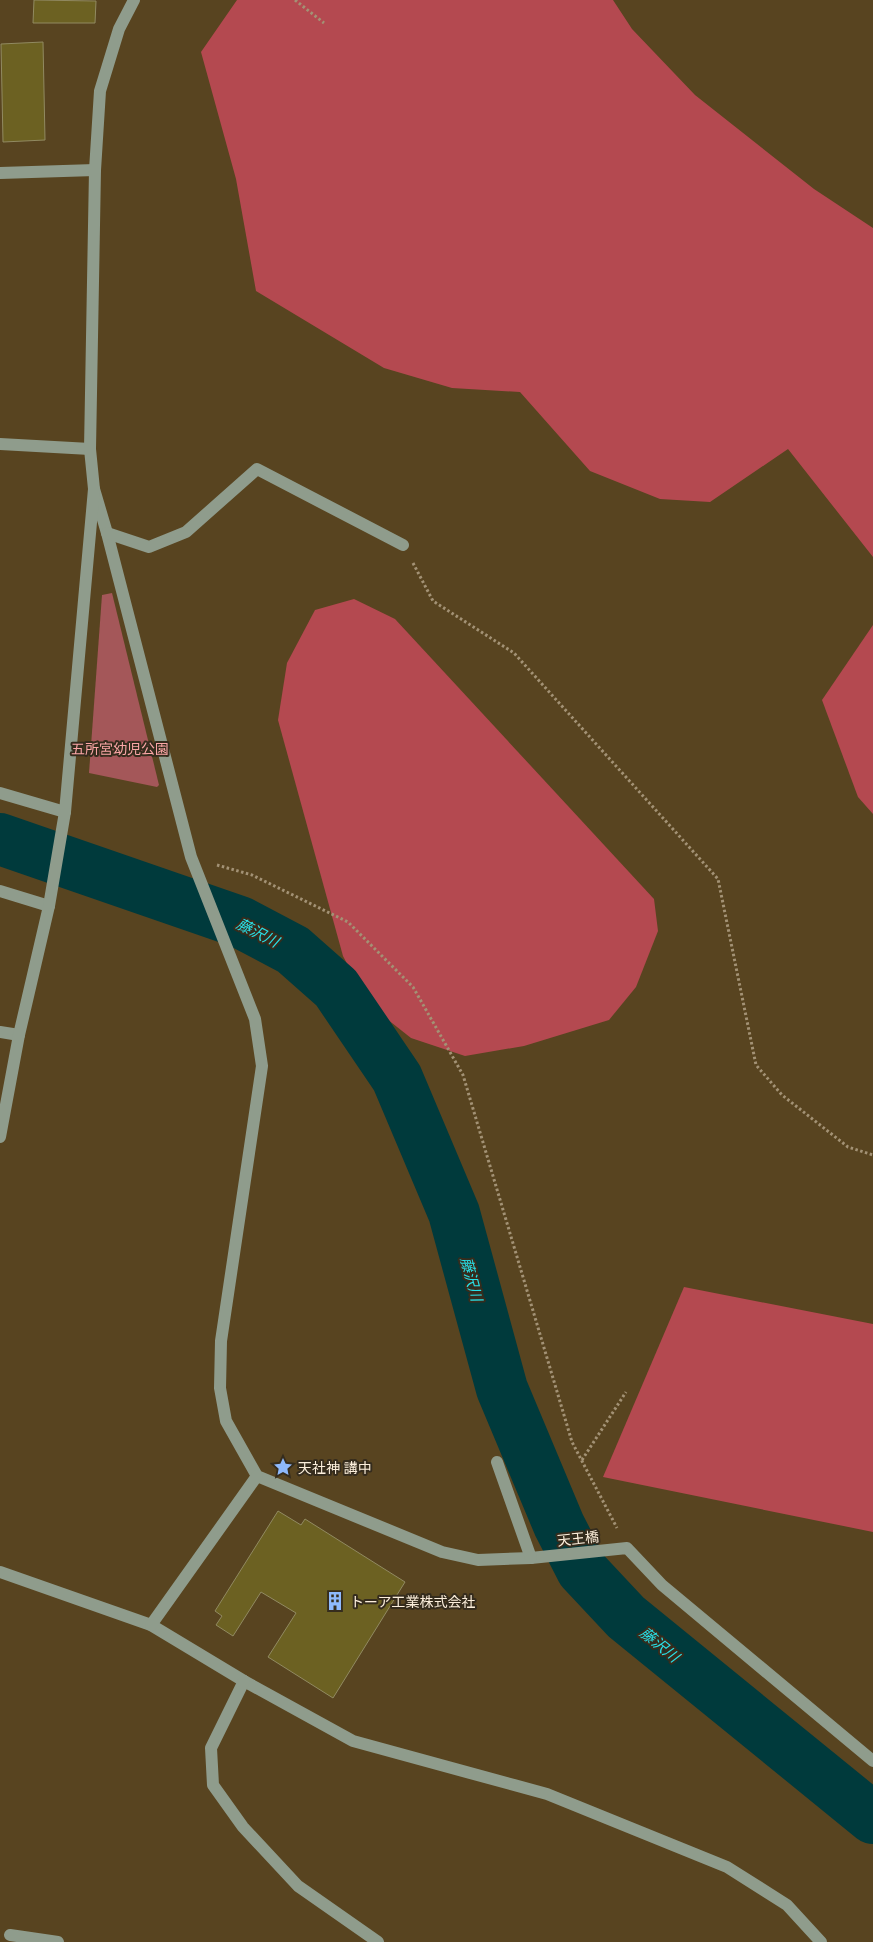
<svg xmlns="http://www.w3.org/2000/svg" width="873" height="1942" font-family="'Noto Sans','Noto Sans JP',sans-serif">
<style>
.green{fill:#a45759}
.forest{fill:#b44950}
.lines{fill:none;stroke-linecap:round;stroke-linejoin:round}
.river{stroke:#003a3c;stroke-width:52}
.building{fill:#6c6122;stroke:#918a61}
.path{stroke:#a39275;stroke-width:3;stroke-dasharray:2.5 2.5;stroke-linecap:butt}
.minor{stroke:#8f9c8c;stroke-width:12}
.labels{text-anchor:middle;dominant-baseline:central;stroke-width:4;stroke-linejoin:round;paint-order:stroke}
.park-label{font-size:14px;fill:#fca7a7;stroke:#352c1d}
.poi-label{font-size:14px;fill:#fcefdc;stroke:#352c1d;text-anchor:start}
.street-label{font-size:14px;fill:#fcefdc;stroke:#352c1d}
.water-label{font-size:15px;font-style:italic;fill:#28e1e8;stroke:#352c1d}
</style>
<rect width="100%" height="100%" fill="#584420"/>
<polygon class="green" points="112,593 159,785 157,787 89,773 102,595"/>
<g class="forest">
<polygon points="237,0 613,0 632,29 695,95 814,189 873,228 873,557 788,449 710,502 660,499 590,471 520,392 452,388 384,368 256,291 236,179 201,52"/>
<polygon points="354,599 395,619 654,899 658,931 636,987 609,1020 524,1046 465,1056 411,1038 368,1004 343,956 278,720 287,663 315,610"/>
<polygon points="873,625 873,814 858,797 822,700"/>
<polygon points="684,1287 873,1324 873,1532 603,1477"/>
</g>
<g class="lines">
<polyline class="river" points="0,839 240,922 293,950 336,988 397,1078 454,1213 502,1389 559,1525 582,1570 626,1617 873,1818"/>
</g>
<g class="building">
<polygon points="34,0 96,1 95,23 33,23"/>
<polygon points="43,42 45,140 3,142 1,44"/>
<polygon points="278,1511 301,1525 305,1519 405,1582 333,1698 268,1657 296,1613 261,1592 233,1636 216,1625 222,1616 215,1611"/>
</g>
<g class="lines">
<g class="path">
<polyline points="295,0 324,23"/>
<polyline points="413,563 433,601 514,653 718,879 756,1065 782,1095 848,1147 873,1155"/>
<polyline points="217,865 252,875 348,922 413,987 463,1075 572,1442 617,1528"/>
<polyline points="582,1460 626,1392"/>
</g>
<g class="minor">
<polyline points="0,173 95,170"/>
<polyline points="0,444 90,449"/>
<polyline points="94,489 107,533 191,857 255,1019 262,1066 221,1341 220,1388 226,1421 257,1476 442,1552 478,1560 531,1558 627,1548 662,1585 873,1761"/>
<polyline points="107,533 149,547 186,532 257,469 403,545"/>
<polyline points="0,793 65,812"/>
<polyline points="0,891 49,906"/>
<polyline points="0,1032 19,1035"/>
<polyline points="0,1137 19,1035 49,906 65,812 94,489 90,449 95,170 100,91 119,29 134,0"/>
<polyline points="497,1462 531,1558"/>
<polyline points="0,1572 151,1625 244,1681 353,1741 547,1794 727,1867 787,1905 821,1942"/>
<polyline points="151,1625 257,1476"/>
<polyline points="244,1681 211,1748 213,1785 243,1827 298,1886 378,1942"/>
<polyline points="10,1935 58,1942"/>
</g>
</g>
<defs>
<g id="sight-bare" transform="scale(1.5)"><path d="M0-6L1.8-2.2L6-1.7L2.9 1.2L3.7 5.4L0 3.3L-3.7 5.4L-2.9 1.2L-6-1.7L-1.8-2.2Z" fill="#8eb9fc" stroke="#352c1d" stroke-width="2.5" paint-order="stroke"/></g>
<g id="building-bare" transform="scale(1.5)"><path d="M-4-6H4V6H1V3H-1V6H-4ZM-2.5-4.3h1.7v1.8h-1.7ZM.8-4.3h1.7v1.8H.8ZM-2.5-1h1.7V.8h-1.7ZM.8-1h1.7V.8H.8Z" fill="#8eb9fc" stroke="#352c1d" stroke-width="2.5" paint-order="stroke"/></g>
</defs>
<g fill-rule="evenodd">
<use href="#sight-bare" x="283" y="1467"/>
<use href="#building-bare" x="335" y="1601"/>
</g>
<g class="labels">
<g class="park-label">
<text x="120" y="748">五所宮幼児公園</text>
</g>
<g class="poi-label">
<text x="298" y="1467">天社神 講中</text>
<text x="350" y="1601">トーア工業株式会社</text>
</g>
<g class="street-label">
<text transform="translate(578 1538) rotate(-6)">天王橋</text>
</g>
<g class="water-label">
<text transform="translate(258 932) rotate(27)">藤沢川</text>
<text transform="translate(472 1279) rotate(75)">藤沢川</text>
<text transform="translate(660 1644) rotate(39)">藤沢川</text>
</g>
</g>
</svg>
